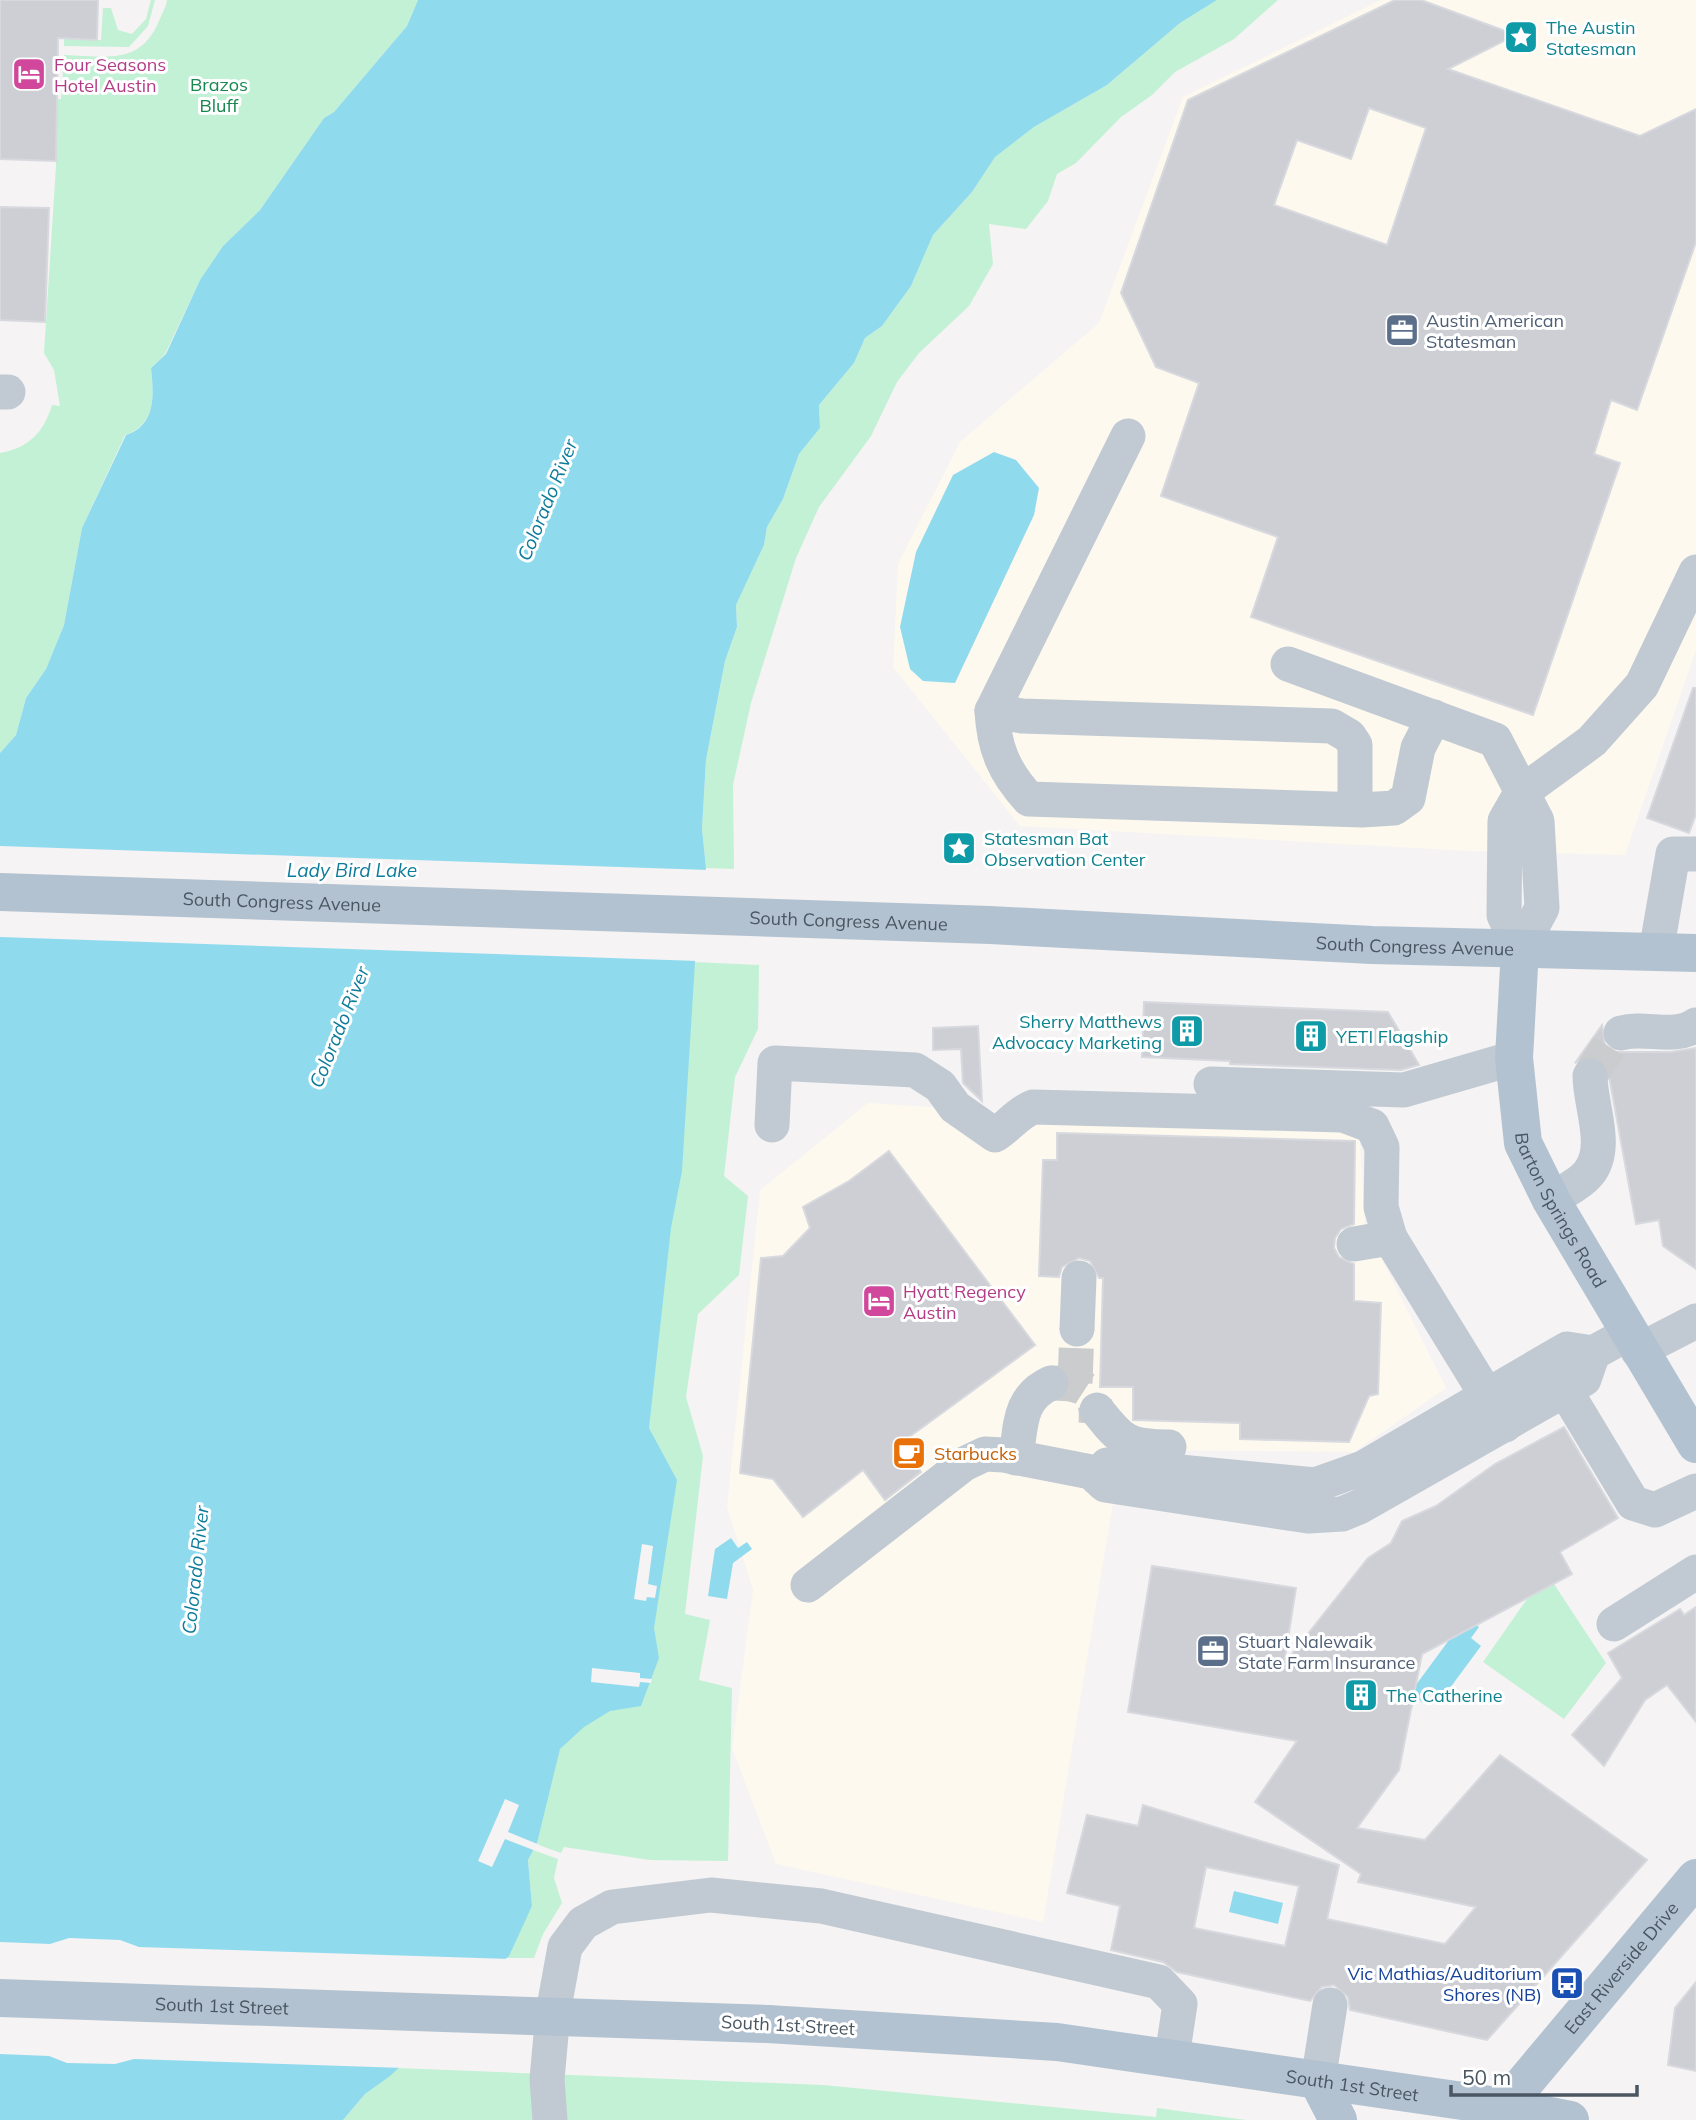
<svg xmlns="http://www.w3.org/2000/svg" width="1696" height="2120" font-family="Mulish,sans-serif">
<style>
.commercial{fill:#fdf9ef}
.green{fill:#c3f1d5}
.water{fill:#90daee}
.pier{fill:#f5f3f3}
.building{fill:#cdcfd5;stroke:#d7d9de;stroke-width:2;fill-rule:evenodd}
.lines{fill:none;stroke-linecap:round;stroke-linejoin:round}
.minor-tunnel{stroke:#caccce;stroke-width:35;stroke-dasharray:35 18;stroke-linecap:butt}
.minor{stroke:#c1cad2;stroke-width:35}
.major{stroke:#b3c2d1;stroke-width:38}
.major-bridge{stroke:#b3c2d1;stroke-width:38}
.labels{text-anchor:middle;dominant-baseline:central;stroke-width:6;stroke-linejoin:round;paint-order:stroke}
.culture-label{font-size:18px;fill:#0d838f;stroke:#fff;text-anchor:start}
.hotel-label{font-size:18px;fill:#b23c85;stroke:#fff;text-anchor:start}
.park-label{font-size:18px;fill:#17864f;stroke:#fff}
.service-label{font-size:18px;fill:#4e5e75;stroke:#fff;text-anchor:start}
.street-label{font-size:18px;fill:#4a5661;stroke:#fff}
.food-label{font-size:18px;fill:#c56008;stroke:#fff;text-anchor:start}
.transit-label{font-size:18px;fill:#164399;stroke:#fff;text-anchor:end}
.water-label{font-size:19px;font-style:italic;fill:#0c7c9b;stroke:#fff}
</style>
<rect width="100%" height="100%" fill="#f5f3f3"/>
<g class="commercial">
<polygon points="1381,0 1696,0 1696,650 1625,855 1469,851 1020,826 893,667 898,564 960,442 1099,323 1183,97"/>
<polygon points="868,1103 1352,1134 1360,1142 1365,1225 1446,1388 1354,1452 1122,1450 1043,1922 776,1864 732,1748 753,1590 727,1507 760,1190"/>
</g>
<g class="green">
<polygon points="151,0 155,0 148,26 129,47 64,46 64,38 101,40 103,8 111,8 118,30 132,34 146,19"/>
<path d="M167,0H418L407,26L334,112L324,118L260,210L223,246L200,280L165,354L151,368C154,395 156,425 125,435L82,528L64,625L46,669L26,698L16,735L0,753V453C29,448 44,432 52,405L60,406L54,370L44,353L56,166L57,99H61L64,55C106,56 140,66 159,21C162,13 166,8 167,0Z"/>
<polygon points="1217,0 1278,0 1234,39 1175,72 1152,95 1121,117 1076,163 1057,174 1048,201 1026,229 989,224 993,264 969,306 919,353 897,382 871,436 819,507 796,558 751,703 733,785 734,869 706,868 702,829 706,760 725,661 737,627 736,605 764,545 767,527 783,499 799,454 820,428 819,405 854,363 865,338 882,326 911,286 933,235 972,192 995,156 1034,127 1107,85 1180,23"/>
<polygon points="693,962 759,965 758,1029 735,1077 724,1176 748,1196 739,1275 698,1314 686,1397 703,1456 685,1614 710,1620 699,1680 732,1688 728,1861 650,1860 564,1847 561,1853 536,1844 548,1794 553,1738 660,1451 649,1428 652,1385"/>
<polygon points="1546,1572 1606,1663 1564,1719 1483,1662"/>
<polygon points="533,1850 558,1859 554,1878 562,1903 543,1934 534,1958 505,1958 532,1906 528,1860"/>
<polygon points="398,2068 823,2085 1156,2117 1157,2108 1246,2120 343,2120 365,2094"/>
</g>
<g class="water">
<path d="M418,0H1217L1180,23L1107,85L1034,127L995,157L972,192L933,235L911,286L882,326L865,338L854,363L819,405L820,428L799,454L783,499L767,527L764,545L736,605L737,627L725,661L706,760L702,829L706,868L695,962L682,1171L671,1228L649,1428L677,1480L654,1628L659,1658L641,1706L610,1711L584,1727L560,1749L537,1843L528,1860L532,1906L509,1956L493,1969L440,2029L390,2076L365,2094L343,2120H0V753L16,735L26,698L46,669L64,625L82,528L126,435C156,425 154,395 151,368L166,354L200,280L223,246L260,210L324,118L334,112L407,26Z"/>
<polygon points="994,452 1016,460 1039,488 1034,515 955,683 923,681 910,669 900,627 916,552 953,475"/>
<polygon points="731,1538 738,1548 747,1542 752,1549 733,1563 727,1599 708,1596 715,1549"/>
<polygon points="1466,1617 1479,1627 1471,1638 1481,1646 1441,1700 1431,1692 1423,1703 1410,1693"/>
<polygon points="1234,1891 1283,1903 1278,1924 1229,1912"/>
</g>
<g class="pier">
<polygon points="0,846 709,870 698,961 0,937"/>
<polygon points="642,1544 653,1546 648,1584 657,1586 655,1598 647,1597 646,1601 634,1599"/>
<polygon points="592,1668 640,1673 640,1678 652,1679 651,1683 640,1682 639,1687 591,1682"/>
<polygon points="505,1799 519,1805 508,1832 540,1845 536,1851 505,1839 492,1867 478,1861"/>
<polygon points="69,1938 120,1940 139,1947 511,1959 404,2068 134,2059 115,2064 67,2063 49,2056 0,2054 0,1942 50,1944"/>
</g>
<g class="building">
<polygon points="0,0 98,0 97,40 58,38 56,161 0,159"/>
<path d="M1395,0H1421L1516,35L1448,69L1640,136L1696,109V242L1637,410L1611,400L1594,454L1620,463L1533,715L1251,617L1278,537L1161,496L1199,383L1156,367L1121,293L1188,100ZM1369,108L1426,128L1387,245L1274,205L1297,140L1351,159Z"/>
<polygon points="0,207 49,208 45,322 0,320"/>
<polygon points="1693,688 1696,688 1696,814 1689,833 1647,818"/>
<polygon points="1144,1002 1388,1012 1419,1065 1401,1070 1230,1064 1230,1061 1142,1057"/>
<polygon points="1602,1025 1605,1045 1615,1052 1671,1052 1696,1048 1696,1269 1663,1246 1659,1220 1636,1224 1607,1065 1599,1058 1589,1056 1575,1063"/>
<polygon points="978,1026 982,1101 963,1083 961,1049 933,1050 933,1028"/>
<polygon points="1057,1133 1355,1141 1354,1224 1341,1229 1335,1238 1334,1248 1339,1257 1354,1264 1354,1301 1381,1303 1378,1394 1369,1396 1349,1442 1240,1439 1240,1423 1133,1420 1133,1387 1100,1387 1103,1278 1099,1278 1090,1261 1079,1258 1062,1267 1059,1277 1039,1276 1043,1160 1057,1160"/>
<polygon points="889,1151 1035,1345 901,1443 921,1472 885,1500 863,1470 803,1517 773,1479 740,1473 761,1258 783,1256 810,1228 803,1207 849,1181"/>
<path d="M1564,1427L1618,1518L1560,1552L1572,1574L1422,1654L1399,1770L1357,1828L1425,1840L1500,1755L1647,1860L1487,2040L1350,2010L1348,1997L1334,1985L1322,1987L1310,2001L1177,1972L1163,1962L1111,1950L1120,1906L1067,1893L1087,1815L1138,1826L1143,1805L1339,1865L1327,1919L1445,1944L1476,1907L1358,1882L1361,1874L1255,1802L1297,1741L1128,1712L1152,1566L1296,1588L1284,1664L1368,1558L1391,1543L1402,1521L1436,1506L1495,1464ZM1206,1867L1299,1886L1285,1946L1194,1928Z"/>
<polygon points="1696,1607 1696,1722 1667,1685 1645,1700 1604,1766 1572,1735 1622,1678 1608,1653 1680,1609 1684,1615"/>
<polygon points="1696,1982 1696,2071 1668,2065 1675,2008"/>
</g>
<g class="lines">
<g class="minor-tunnel">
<polyline points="1590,1076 1616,1035 1621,1033"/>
<path d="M1051,1383C1082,1383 1099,1388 1096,1424"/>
<polyline points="1075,1383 1077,1329"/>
</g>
<g class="minor">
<polyline points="0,392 8,392"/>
<polyline points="1288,664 1495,740 1537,821 1542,908 1520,949"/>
<polyline points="992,711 1128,436"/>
<path d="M1355,809V745L1349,736L1332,726L1022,716L992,711C994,748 1004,772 1029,799L1362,810L1394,808L1408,798L1418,748L1434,717"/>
<polyline points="1520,949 1504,915 1505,821 1521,793 1592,741 1642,685 1696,572"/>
<polyline points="1656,952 1673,854 1696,854"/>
<path d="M1621,1033C1646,1026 1674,1040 1696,1025"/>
<polyline points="1211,1084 1404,1090 1514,1058"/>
<path d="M772,1125L775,1063L915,1070L940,1086L955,1107L995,1135C1010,1125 1018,1113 1033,1107L1343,1115L1372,1126L1382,1147L1381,1207L1390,1238L1505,1425"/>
<path d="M1551,1200C1562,1192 1579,1185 1588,1174C1610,1148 1590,1106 1590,1076"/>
<polyline points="1354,1244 1390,1238"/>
<polyline points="1077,1329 1079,1278"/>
<polyline points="1638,1351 1696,1321"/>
<polyline points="1565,1390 1633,1503 1655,1510 1696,1491"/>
<path d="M1097,1410C1122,1442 1128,1447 1169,1447"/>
<path d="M1016,1458C1021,1426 1018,1398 1051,1383"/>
<polyline points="1107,1465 1315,1485 1363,1468 1567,1349 1593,1353 1613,1342"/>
<polyline points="808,1585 964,1464 985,1454 1004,1455 1091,1472 1105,1485 1308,1516 1342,1514 1359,1507 1584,1379 1593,1353"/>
<polyline points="1614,1624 1696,1572"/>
<polyline points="1318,2081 1330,2005"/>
<polyline points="550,2120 547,2079 553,2013 565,1947 583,1923 612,1907 711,1895 821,1906 1159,1982 1180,2004 1172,2057"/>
</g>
<g class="major">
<path id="s1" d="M0,892L990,925L1372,945L1696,953"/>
<path id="s2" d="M1520,949L1514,1058L1523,1143L1551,1200L1696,1444"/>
<path id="s3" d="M768,2024L1057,2042L1504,2107L1570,2120"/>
<polyline points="1318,2081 1338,2120"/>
<path id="s4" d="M1504,2107L1696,1878"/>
</g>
<path class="major-bridge" id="s5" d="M0,1998L768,2024"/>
</g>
<defs>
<g id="sight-square" transform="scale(1.75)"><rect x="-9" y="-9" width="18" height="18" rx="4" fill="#0f9aa8" stroke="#fff"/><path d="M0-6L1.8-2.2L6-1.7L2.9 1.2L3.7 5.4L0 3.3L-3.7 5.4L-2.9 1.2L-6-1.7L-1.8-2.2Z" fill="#fff"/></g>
<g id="hotel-square" transform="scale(1.75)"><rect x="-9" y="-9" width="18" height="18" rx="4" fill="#d1479c" stroke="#fff"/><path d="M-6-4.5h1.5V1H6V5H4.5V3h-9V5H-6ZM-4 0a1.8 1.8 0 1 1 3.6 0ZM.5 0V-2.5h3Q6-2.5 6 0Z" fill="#fff"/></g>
<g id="office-square" transform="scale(1.75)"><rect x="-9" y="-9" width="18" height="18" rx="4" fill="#5c6f8a" stroke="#fff"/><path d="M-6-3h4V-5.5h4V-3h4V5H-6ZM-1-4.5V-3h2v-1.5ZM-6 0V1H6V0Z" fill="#fff"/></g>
<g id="building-square" transform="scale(1.75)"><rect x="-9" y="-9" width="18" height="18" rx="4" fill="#0f9aa8" stroke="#fff"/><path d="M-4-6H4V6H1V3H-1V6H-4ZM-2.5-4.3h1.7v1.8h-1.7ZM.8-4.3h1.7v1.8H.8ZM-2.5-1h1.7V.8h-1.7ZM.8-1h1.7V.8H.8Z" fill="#fff"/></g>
<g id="cafe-square" transform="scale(1.75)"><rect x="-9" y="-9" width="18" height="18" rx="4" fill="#e8710a" stroke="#fff"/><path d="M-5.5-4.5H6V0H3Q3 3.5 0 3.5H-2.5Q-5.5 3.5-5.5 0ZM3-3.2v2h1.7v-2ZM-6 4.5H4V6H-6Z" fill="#fff"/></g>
<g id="bus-square" transform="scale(1.75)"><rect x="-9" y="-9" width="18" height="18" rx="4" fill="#1a4fb4" stroke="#fff"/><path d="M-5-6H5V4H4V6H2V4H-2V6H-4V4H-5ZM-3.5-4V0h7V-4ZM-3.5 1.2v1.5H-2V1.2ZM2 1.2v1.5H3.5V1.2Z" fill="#fff"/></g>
</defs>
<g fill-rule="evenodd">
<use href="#sight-square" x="1521" y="37"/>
<use href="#hotel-square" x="29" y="74"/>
<use href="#office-square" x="1402" y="330"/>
<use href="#sight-square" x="959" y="848"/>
<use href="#building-square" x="1187" y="1031"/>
<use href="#building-square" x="1311" y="1036"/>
<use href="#hotel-square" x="879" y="1301"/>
<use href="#cafe-square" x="909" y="1453"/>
<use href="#office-square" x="1213" y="1651"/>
<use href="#building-square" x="1361" y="1695"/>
<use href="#bus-square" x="1567" y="1983"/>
</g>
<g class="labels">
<g class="culture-label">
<text x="1546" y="27">The Austin<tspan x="1546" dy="21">Statesman</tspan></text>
<text x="984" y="838">Statesman Bat<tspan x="984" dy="21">Observation Center</tspan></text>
<text x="1162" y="1021" text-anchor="end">Sherry Matthews<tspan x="1162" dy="21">Advocacy Marketing</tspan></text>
<text x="1336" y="1036">YETI Flagship</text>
<text x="1386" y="1695">The Catherine</text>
</g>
<g class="hotel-label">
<text x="54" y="64">Four Seasons<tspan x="54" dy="21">Hotel Austin</tspan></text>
<text x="903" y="1291">Hyatt Regency<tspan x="903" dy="21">Austin</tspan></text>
</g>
<g class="park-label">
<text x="219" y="84">Brazos<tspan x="219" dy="21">Bluff</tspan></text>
</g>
<g class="service-label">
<text x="1426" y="320">Austin American<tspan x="1426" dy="21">Statesman</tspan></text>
<text x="1238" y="1641">Stuart Nalewaik<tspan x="1238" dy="21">State Farm Insurance</tspan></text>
</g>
<g class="street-label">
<text stroke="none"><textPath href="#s1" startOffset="282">South Congress Avenue</textPath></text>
<text stroke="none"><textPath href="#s1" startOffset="849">South Congress Avenue</textPath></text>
<text stroke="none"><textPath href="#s1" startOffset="1416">South Congress Avenue</textPath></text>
<text stroke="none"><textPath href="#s2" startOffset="271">Barton Springs Road</textPath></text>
<text stroke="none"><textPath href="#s4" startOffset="182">East Riverside Drive</textPath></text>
<text stroke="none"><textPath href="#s5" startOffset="222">South 1st Street</textPath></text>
<text transform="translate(788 2025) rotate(3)">South 1st Street</text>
<text stroke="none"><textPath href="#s3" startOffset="588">South 1st Street</textPath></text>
</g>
<g class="food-label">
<text x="934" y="1453">Starbucks</text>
</g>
<g class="transit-label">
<text x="1542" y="1973">Vic Mathias/Auditorium<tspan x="1542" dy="21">Shores (NB)</tspan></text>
</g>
<g class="water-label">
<text transform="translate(547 500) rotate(-68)">Colorado River</text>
<text x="352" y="870">Lady Bird Lake</text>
<text transform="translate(339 1027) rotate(-68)">Colorado River</text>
<text transform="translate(195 1570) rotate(-84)">Colorado River</text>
</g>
</g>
<path d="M1451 2085v10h186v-10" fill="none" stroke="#4a5661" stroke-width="3.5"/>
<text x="1462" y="2085" font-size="21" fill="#4a5661" stroke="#ffffff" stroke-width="5" paint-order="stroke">50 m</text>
</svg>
